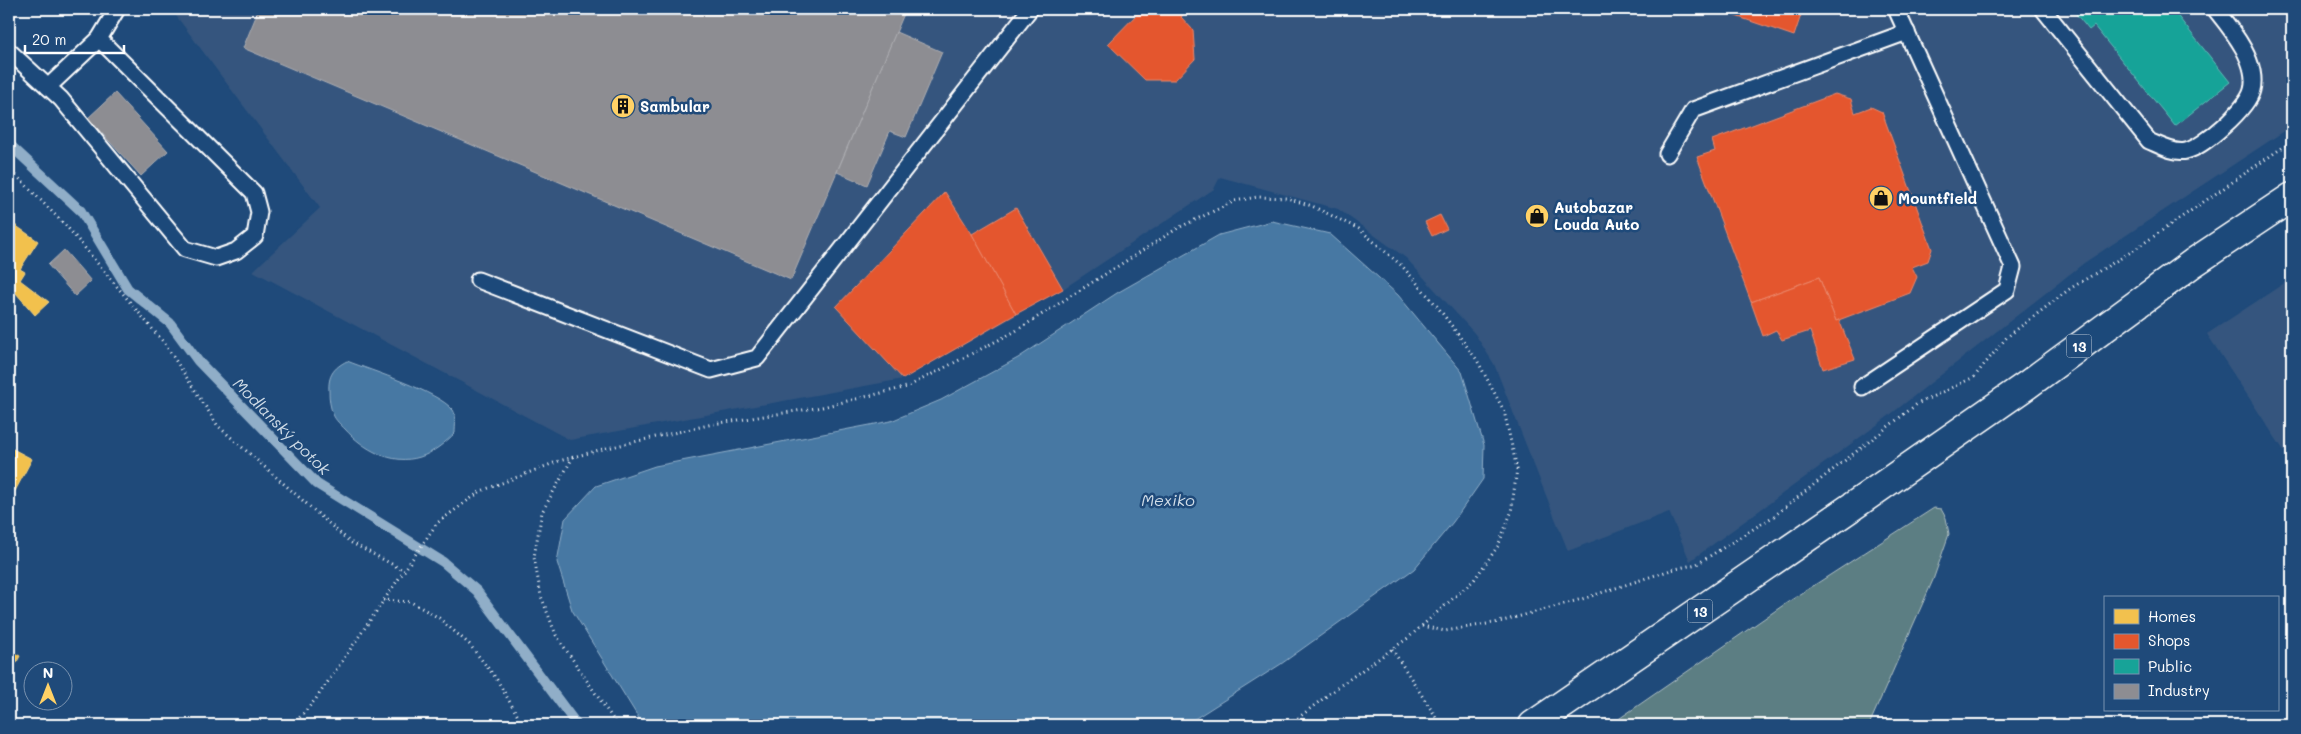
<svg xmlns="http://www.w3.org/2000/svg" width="2301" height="734" font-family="Mali,sans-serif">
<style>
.built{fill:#34557e}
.green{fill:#5c7e83;stroke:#aebec1}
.water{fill:#4678a3;stroke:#90aec8}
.homes{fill:#f2c14e;stroke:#f6d483}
.shops{fill:#e4572e;stroke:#ec896d}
.public{fill:#17a398;stroke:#5dbfb7}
.industry{fill:#8d8d92;stroke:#afafb3}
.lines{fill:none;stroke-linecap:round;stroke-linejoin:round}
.stream{stroke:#90aec8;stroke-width:10}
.lane-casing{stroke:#fff;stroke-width:19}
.primary-casing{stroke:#fff;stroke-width:31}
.path{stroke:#fff;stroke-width:3;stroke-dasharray:1 4;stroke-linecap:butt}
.lane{stroke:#1f4a7a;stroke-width:15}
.primary{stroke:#1f4a7a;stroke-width:28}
.labels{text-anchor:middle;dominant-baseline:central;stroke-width:5;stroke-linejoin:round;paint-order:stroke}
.shield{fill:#1f4a7a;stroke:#bcc9d7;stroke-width:1}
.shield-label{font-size:14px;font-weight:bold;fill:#fff}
.poi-label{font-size:15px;font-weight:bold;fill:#fff;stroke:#1f4a7a;text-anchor:start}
.water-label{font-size:16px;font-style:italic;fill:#d1dde8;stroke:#1f4a7a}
</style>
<rect width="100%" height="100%" fill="#1f4a7a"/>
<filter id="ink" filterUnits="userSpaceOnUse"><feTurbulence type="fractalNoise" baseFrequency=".02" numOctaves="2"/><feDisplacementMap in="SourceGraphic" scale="10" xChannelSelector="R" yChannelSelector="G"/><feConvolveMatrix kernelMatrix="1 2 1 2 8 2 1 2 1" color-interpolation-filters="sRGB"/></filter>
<g filter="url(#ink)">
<g class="built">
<polygon points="171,9 2292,9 2292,126 2084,263 1877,425 1690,561 1669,512 1568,551 1494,364 1475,334 1406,258 1338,209 1220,177 1214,189 1063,289 903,379 570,440 253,271 320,208"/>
<polygon points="2292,278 2292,463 2207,334"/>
</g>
<polygon class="green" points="1934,508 1941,509 1946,518 1949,534 1933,580 1869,725 1610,725 1785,604"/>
<g class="water">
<polygon points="1272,221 1330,234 1398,295 1462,372 1484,445 1483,479 1453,522 1414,569 1281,664 1185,725 643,725 572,610 557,562 565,519 596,486 655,466 891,421 941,400 1018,358 1117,293 1219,235"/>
<path d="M347,361C372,371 437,391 453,410C457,416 455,426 455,433C446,442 433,453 420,457C392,466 363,449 345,429C341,425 335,420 333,414C330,407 329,399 329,391C328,376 333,368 347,361Z"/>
</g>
<g class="homes">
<polygon points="9,221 38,241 20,269 25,272 20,280 49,302 35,315 15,292 9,289"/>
<polygon points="9,447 32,459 15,491 9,488"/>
<polygon points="9,650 20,656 10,675 9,674"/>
</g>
<g class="shops">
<polygon points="1142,9 1189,9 1181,17 1193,30 1195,59 1175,80 1145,80 1108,44"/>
<polygon points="1715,9 1803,9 1794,36"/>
<polygon points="1835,94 1851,99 1855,113 1871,107 1882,112 1932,249 1928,261 1912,267 1917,277 1910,293 1836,321 1819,277 1751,302 1697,157 1715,151 1712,140"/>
<polygon points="945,192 972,234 1016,314 903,379 836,307"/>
<polygon points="1016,208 1063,289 1016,314 972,234"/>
<polygon points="1440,215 1447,229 1432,236 1425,222"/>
<polygon points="1819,277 1836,321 1839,320 1855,359 1823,369 1810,331 1782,340 1776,330 1763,336 1751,302"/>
</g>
<polygon class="public" points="2072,9 2172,9 2230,82 2175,126 2094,26 2089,30"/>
<g class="industry">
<polygon points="259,9 906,9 791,280 243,48"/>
<polygon points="896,32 942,52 906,137 890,131 867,185 837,172"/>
<polygon points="115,93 168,151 141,176 88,118"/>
<polygon points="64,250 91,281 75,296 48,265"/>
</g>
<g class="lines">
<polyline class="stream" points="9,144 81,211 128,289 170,323 198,361 317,484 443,562 477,591 577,725"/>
<g class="lane-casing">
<g id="lane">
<path d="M2043,9L2149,141C2159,145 2175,154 2186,151C2204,147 2248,108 2252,90C2259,62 2231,29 2215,9"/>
<polyline points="9,51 61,99 185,249 216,258 236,251 255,236 259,212 254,193 99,39"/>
<polyline points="48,87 99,39 117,9"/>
<polyline points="1667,154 1693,110 1907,32"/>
<polyline points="478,280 711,370 757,358 1030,9"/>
<polyline points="1862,387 2007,290 2013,267 1896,9"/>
</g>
</g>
<g class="primary-casing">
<polyline id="primary" points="1533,725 1866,497 2027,385 2193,263 2292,197"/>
</g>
<g class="path">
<polyline points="9,168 68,228 165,344 218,426 350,542 403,570"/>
<polyline points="573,457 542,512 534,557 541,596 556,635 617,725"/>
<polyline points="383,600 411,602 439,618 469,644 496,678 523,725"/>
<polyline points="1422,626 1445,631 1499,622 1582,599 1671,570 1697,564 1774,516 1917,404 1974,377 2007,337 2071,288 2131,252 2292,141"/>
<polyline points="1392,649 1441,725"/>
<polyline points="293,725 316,699 437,523 481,491 559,461 603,449 713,424 822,407 907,387 1014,332 1178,228 1235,201 1257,197 1287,198 1312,206 1359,229 1402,266 1437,306 1477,360 1504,411 1517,469 1511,513 1498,546 1474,580 1408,638 1338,687 1289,725"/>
</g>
<use href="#lane" class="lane"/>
<use href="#primary" class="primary"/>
</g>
</g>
<defs>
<g id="building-disc" transform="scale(1.25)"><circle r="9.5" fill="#ffd166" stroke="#1f4a7a"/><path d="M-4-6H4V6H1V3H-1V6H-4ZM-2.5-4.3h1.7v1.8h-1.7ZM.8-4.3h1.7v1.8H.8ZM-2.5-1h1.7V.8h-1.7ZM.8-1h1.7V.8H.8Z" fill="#111"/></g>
<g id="shop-disc" transform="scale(1.25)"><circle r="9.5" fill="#ffd166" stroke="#1f4a7a"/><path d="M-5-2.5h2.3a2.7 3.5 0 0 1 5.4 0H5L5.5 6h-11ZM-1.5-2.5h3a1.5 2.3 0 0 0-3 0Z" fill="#111"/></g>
</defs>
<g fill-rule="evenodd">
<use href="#building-disc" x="623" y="106"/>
<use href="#shop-disc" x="1881" y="198"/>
<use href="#shop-disc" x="1537" y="216"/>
</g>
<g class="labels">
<g class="shield">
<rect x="2066.5" y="334.5" width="25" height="23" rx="4"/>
<rect x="1687.5" y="599.5" width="25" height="23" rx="4"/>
</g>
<g class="shield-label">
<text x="2079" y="346">13</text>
<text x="1700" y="611">13</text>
</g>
<g class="poi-label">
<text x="640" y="106">Sambular</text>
<text x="1898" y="198">Mountfield</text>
<text x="1554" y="207">Autobazar<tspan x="1554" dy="17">Louda Auto</tspan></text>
</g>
<g class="water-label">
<text transform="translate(282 426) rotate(45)">Modlanský potok</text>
<text x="1168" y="499">Mexiko</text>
</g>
</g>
<rect width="2301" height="734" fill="none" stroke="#1f4a7a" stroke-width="30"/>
<rect x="15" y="15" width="2271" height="704" fill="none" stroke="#fff" stroke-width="2" filter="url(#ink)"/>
<rect x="2104" y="596" width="175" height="115" fill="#1f4a7a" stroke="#7992af"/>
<rect x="2114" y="609" width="25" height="15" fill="#f2c14e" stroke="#7992af"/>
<text x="2148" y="622" font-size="15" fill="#ffffff">Homes</text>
<rect x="2114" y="634" width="25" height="15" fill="#e4572e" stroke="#7992af"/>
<text x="2148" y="646" font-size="15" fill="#ffffff">Shops</text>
<rect x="2114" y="659" width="25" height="15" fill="#17a398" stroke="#7992af"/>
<text x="2148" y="672" font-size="15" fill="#ffffff">Public</text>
<rect x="2114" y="684" width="25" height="15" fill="#8d8d92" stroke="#7992af"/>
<text x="2148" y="696" font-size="15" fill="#ffffff">Industry</text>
<g transform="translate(48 686)"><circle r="24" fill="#1f4a7a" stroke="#7992af"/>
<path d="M0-4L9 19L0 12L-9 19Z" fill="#ffd166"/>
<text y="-8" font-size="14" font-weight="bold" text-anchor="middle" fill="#ffffff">N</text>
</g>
<path d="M25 45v8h99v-8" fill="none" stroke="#ffffff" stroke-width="2.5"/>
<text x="32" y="45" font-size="15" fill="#ffffff" stroke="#1f4a7a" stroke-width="4" paint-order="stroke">20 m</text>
</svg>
